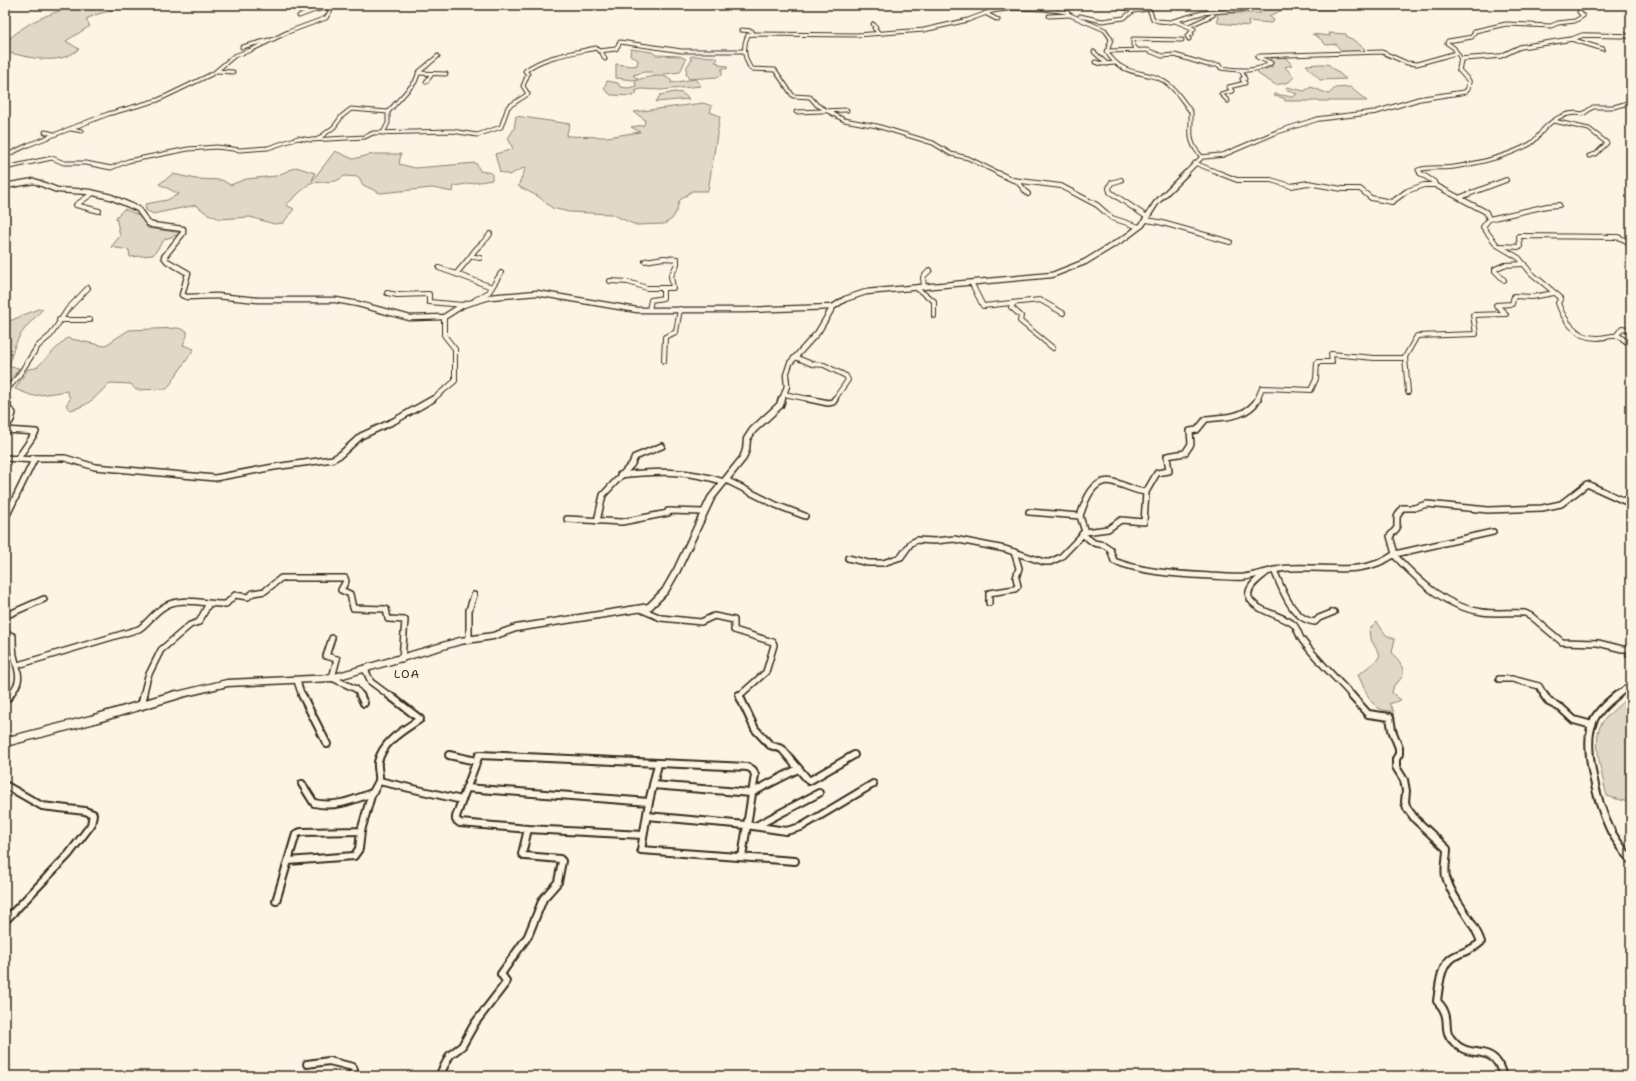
<svg xmlns="http://www.w3.org/2000/svg" width="1636" height="1081" font-family="'Shantell Sans',sans-serif">
<style>
.green{fill:#e0d8c8;stroke:#8e8173}
.lines{fill:none;stroke-linecap:round;stroke-linejoin:round}
.minor-far3-casing{stroke:#3b2a1e;stroke-width:5}
.minor-far2-casing{stroke:#3b2a1e;stroke-width:6}
.minor-far1-casing{stroke:#3b2a1e;stroke-width:8}
.minor-casing{stroke:#3b2a1e;stroke-width:10}
.tertiary-far3-casing{stroke:#3b2a1e;stroke-width:5.5}
.tertiary-far2-casing{stroke:#3b2a1e;stroke-width:7}
.tertiary-far1-casing{stroke:#3b2a1e;stroke-width:9}
.tertiary-casing{stroke:#3b2a1e;stroke-width:11}
.minor-far3{stroke:#fcf5e5;stroke-width:3}
.minor-far2{stroke:#fcf5e5;stroke-width:4}
.minor-far1{stroke:#fcf5e5;stroke-width:5}
.minor{stroke:#fcf5e5;stroke-width:6}
.tertiary-far3{stroke:#fcf5e5;stroke-width:3.5}
.tertiary-far2{stroke:#fcf5e5;stroke-width:4.5}
.tertiary-far1{stroke:#fcf5e5;stroke-width:6}
.tertiary{stroke:#fcf5e5;stroke-width:8}
.labels{text-anchor:middle;dominant-baseline:central;stroke-width:3;stroke-linejoin:round;paint-order:stroke}
.quarter-label{font-size:12px;letter-spacing:1px;fill:#3b2a1e;stroke:#fcf5e5}
</style>
<rect width="100%" height="100%" fill="#fcf5e5"/>
<filter id="ink" filterUnits="userSpaceOnUse"><feTurbulence type="fractalNoise" baseFrequency=".025" numOctaves="2"/><feDisplacementMap in="SourceGraphic" scale="8" xChannelSelector="R" yChannelSelector="G"/><feConvolveMatrix kernelMatrix="1 2 1 2 8 2 1 2 1" color-interpolation-filters="sRGB"/></filter>
<g filter="url(#ink)">
<g class="green">
<path d="M78,5H124L125,7L98,14L86,19L90,26L66,41L79,49C58,67 30,57 5,52V43C28,20 49,14 78,5Z"/>
<polygon points="1266,5 1332,5 1340,9 1282,10 1269,16 1274,20 1271,23 1248,21 1249,26 1218,23 1217,13 1261,13 1257,9"/>
<polygon points="1329,33 1346,34 1347,37 1352,39 1365,49 1364,52 1342,52 1336,44 1326,45 1318,37 1312,34 1330,36"/>
<path d="M631,49L652,52L656,55L680,56L686,59L680,72C670,73 662,75 652,75L653,72H644L633,75L638,79L633,80L616,78V64L632,66L637,65L638,60L630,55Z"/>
<polygon points="693,56 716,57 718,59 715,62 719,63 719,65 727,66 727,69 722,68 722,75 717,77 689,79 686,74 687,66 692,60 690,57"/>
<polygon points="1285,57 1292,65 1285,67 1294,77 1289,82 1276,85 1258,74 1258,71 1272,67 1270,58"/>
<polygon points="1319,64 1328,64 1346,79 1320,80 1306,65"/>
<path d="M664,76L671,80V83L695,79L701,86L661,90L641,89L635,91L637,93L633,96L611,95L604,89L607,81L618,83L620,87L628,88L636,86L635,81C644,77 654,76 664,76Z"/>
<polygon points="1287,87 1304,91 1311,87 1329,94 1335,88 1350,87 1367,101 1285,101 1284,98 1274,96 1275,94 1293,97 1297,94 1285,89"/>
<polygon points="675,92 682,93 689,99 656,102 660,95"/>
<polygon points="703,103 712,106 710,112 720,116 708,191 692,191 679,201 677,210 672,219 664,224 636,225 611,214 569,212 552,208 539,197 518,186 526,167 509,175 500,172 495,154 513,149 508,138 514,129 516,116 570,124 566,136 607,137 640,132 631,127 644,125 645,120 634,112"/>
<polygon points="335,151 353,159 373,154 401,154 399,164 415,168 476,163 480,171 492,173 492,180 454,186 453,192 432,188 380,193 363,185 359,177 345,176 336,181 310,183 286,205 294,209 283,223 274,224 250,217 220,219 206,213 196,205 153,214 146,210 145,204 167,200 179,194 159,184 173,174 196,179 222,180 230,185 246,179 276,176 296,167 315,173 312,181"/>
<polygon points="124,209 145,218 147,228 183,233 165,239 153,255 130,257 129,250 111,247 120,236 116,217"/>
<path d="M38,309H43C22,331 15,337 9,367L19,368L7,386L5,385V323Z"/>
<path d="M178,328L187,331V336L183,345L194,349L167,389L136,390L131,384L110,383C96,396 90,406 70,410L66,405L70,399L67,391L33,396L15,389L28,369L36,368L67,338L104,346L129,330Z"/>
<path d="M1377,622L1386,635L1395,639L1392,652C1401,666 1411,673 1394,685L1392,693L1401,700L1389,704L1394,711C1371,713 1367,693 1358,675L1377,660L1380,655L1370,638L1369,630Z"/>
<path d="M1631,694V803L1607,796C1603,780 1591,737 1602,723C1609,712 1622,704 1631,694Z"/>
</g>
<g class="lines">
<g class="minor-far3-casing">
<g id="minor-far3">
<path d="M1057,5L1070,15L1105,30L1111,39L1107,52C1123,80 1151,68 1169,85C1178,92 1184,103 1191,112C1192,131 1186,141 1202,157"/>
<polyline points="1111,5 1131,9 1133,11"/>
<polyline points="1149,9 1153,19 1158,21 1170,22 1202,13 1247,9"/>
<polyline points="985,13 998,20"/>
<polyline points="299,16 315,10 332,7"/>
<polyline points="1049,16 1070,15"/>
<polyline points="1080,16 1102,21 1124,18 1133,11 1149,9 1154,5"/>
<polyline points="1175,21 1194,29 1190,33 1192,34 1187,36 1189,39"/>
<polyline points="873,24 876,27 874,28 879,33"/>
<polyline points="1189,26 1213,15"/>
<polyline points="741,30 752,31 752,34"/>
<polyline points="1571,39 1603,49"/>
<polyline points="242,47 269,40"/>
<polyline points="1137,50 1133,45 1133,39 1182,40"/>
<polyline points="601,51 605,59"/>
<path d="M1106,51L1147,50L1162,56L1175,55L1208,65H1219L1221,68C1238,70 1256,73 1271,63L1257,57L1260,56L1382,52L1407,63L1417,64L1456,53"/>
<polyline points="1094,52 1107,64"/>
<polyline points="1461,59 1454,48 1447,43 1448,41 1472,37 1475,31 1506,24 1551,26 1558,23 1575,21 1583,16 1579,12 1582,8 1600,5"/>
<polyline points="1095,62 1102,64 1116,63"/>
<polyline points="217,71 233,72"/>
<polyline points="418,73 446,74"/>
<polyline points="426,82 432,74"/>
<polyline points="1229,87 1245,83 1242,79 1245,79 1241,70"/>
<polyline points="1228,101 1221,94 1232,91 1229,87"/>
<polyline points="388,112 415,82 419,72 438,56"/>
<polyline points="796,112 847,110"/>
<polyline points="1554,121 1589,129 1607,143 1596,154 1589,156"/>
<polyline points="71,129 82,131"/>
<polyline points="45,132 54,134"/>
<polyline points="318,139 334,127 342,116 351,109 388,112 388,123 383,133"/>
<polyline points="5,156 28,145 108,114 158,100 214,73 234,56 251,50 288,32 326,18 334,5"/>
<polyline points="1195,163 1222,174"/>
<path d="M5,168L52,158L64,163H86L111,168L128,161L188,149L217,147L240,150L268,148L298,138L311,140L365,137L373,133L452,131L477,135L501,127L508,107L528,94L523,86L528,74L525,71C544,56 573,53 596,48L599,51L616,49L620,42L682,51H743"/>
<path d="M1000,174L968,158L951,154L933,143L877,126L844,120L817,105L810,97L793,96L775,70L751,69C744,58 742,47 748,35L752,34L857,35L924,30L968,20L992,11L1015,8L1044,9L1067,12"/>
<path d="M1421,174L1418,170C1430,166 1442,169 1454,167C1480,163 1508,156 1530,144C1535,141 1539,135 1543,130C1554,118 1567,111 1583,114L1593,107H1614L1631,102"/>
</g>
</g>
<g class="minor-far2-casing">
<g id="minor-far2">
<polyline points="998,173 1013,180 1061,186 1097,205 1112,218 1139,227"/>
<path d="M1219,173L1237,180H1271L1291,186L1308,183L1342,189H1360L1371,198L1392,202L1407,191L1424,185H1435L1486,212L1489,219L1483,227L1497,245L1519,258L1531,273L1561,298L1558,303C1564,321 1577,338 1597,338C1605,338 1611,335 1619,336L1631,345"/>
<polyline points="1420,173 1434,182 1435,185"/>
<polyline points="1121,180 1111,183 1109,188 1110,192 1147,217"/>
<polyline points="1017,181 1028,194"/>
<polyline points="93,193 76,205 99,211"/>
<polyline points="1461,197 1506,180"/>
<polyline points="1489,219 1547,206 1559,205"/>
<polyline points="1146,220 1159,222 1230,242"/>
<polyline points="1500,246 1520,247 1519,236 1618,237 1631,243"/>
<path d="M480,258L471,256C476,246 486,242 490,234"/>
<polyline points="439,268 492,287"/>
<polyline points="456,274 471,256"/>
<polyline points="1504,280 1495,271 1495,269 1504,265 1524,264"/>
<polyline points="610,281 628,282 647,288 673,288 671,276 677,264 677,259 664,258 645,261"/>
<polyline points="972,284 983,306 1040,300 1063,313"/>
<polyline points="924,287 923,277 930,270"/>
<polyline points="916,288 934,301 934,316"/>
<polyline points="387,293 397,295 429,294 429,302 463,305"/>
<polyline points="475,300 489,292 501,273"/>
<polyline points="1014,303 1011,307 1021,316 1020,321 1053,348"/>
<polyline points="649,310 651,300 663,298 663,289"/>
<polyline points="59,320 90,320"/>
<polyline points="1616,336 1622,328 1631,330"/>
<polyline points="795,357 812,364 824,365 846,376 848,380 834,400"/>
<polyline points="664,361 665,337 676,332 680,309"/>
<polyline points="5,392 17,378 38,346 51,335 67,310 88,288"/>
<polyline points="1408,392 1405,357 1417,336 1476,334 1473,315 1506,314 1496,305 1512,304 1514,296 1532,297 1554,293"/>
<polyline points="784,394 814,400"/>
<polyline points="432,400 455,381 455,349 444,335 444,317"/>
<polyline points="1257,400 1262,388 1311,390 1316,379 1317,362 1332,362 1331,354 1374,358 1405,358"/>
</g>
</g>
<g class="minor-far1-casing">
<g id="minor-far1">
<polyline points="809,399 828,403 833,402 835,399"/>
<polyline points="5,428 11,420 13,413 8,409 8,405"/>
<polyline points="5,430 36,432 18,458"/>
<polyline points="5,458 34,460 5,519"/>
<polyline points="33,458 65,458 95,467 215,478 274,467 333,459 340,455 361,436 394,421 433,399"/>
<path d="M620,475C656,471 689,470 724,482"/>
<polyline points="726,480 776,505 805,516"/>
<polyline points="1029,512 1080,516 1085,532"/>
<path d="M1080,516C1085,501 1093,477 1113,482C1125,485 1134,491 1146,492"/>
<polyline points="567,519 622,522 668,513 668,511 704,512"/>
<polyline points="597,521 603,495 632,464 635,457 662,446"/>
<path d="M1082,534L1094,543L1104,545L1110,549L1114,561C1145,573 1177,574 1210,576C1221,576 1233,578 1244,577C1260,575 1275,568 1291,568C1329,566 1362,577 1395,554L1390,536L1397,528V517L1402,508H1414L1427,504L1488,510L1542,508L1561,504L1587,484L1631,504"/>
<polyline points="1395,554 1493,532"/>
<path d="M1394,555C1419,581 1445,607 1482,612C1496,614 1511,612 1525,613L1531,616L1562,642L1598,643L1622,649H1631"/>
<path d="M848,558L868,563H883L901,557L911,543L917,540L935,541L954,539L1005,549L1044,562H1050L1061,557L1085,532L1108,529L1121,520L1144,522L1146,492L1157,473L1169,471L1167,456L1185,453L1191,444L1190,431L1197,430L1206,419C1225,417 1247,418 1258,399"/>
<path d="M1274,570C1282,589 1292,620 1315,622L1319,618L1334,612"/>
<path d="M1266,573C1260,578 1246,587 1249,597C1254,611 1282,615 1293,624C1298,628 1298,635 1302,640C1317,660 1335,677 1352,696"/>
<polyline points="989,603 989,593 1015,589 1018,586 1016,578 1019,568 1014,552"/>
<polyline points="640,609 661,618 701,622 714,616 734,620 734,630 773,642 774,645 766,672 739,696"/>
<polyline points="5,616 44,599"/>
<path d="M5,628L7,634L13,636C13,642 13,649 14,655C18,673 24,680 9,696"/>
<polyline points="332,638 326,656 337,659 332,678 356,689 361,696"/>
<polyline points="469,639 469,610 474,595"/>
<polyline points="1629,654 1631,655"/>
<path d="M18,665L139,629C148,623 153,614 162,608C179,595 206,605 226,604L235,595L248,597L253,593L265,591L281,578H345L346,581L341,590L350,594L353,608L386,609L388,619L405,620L402,659"/>
<polyline points="365,669 371,682 390,696"/>
<polyline points="1499,679 1512,679 1539,686 1545,696"/>
<polyline points="295,680 297,681 302,696"/>
<polyline points="143,696 148,676 161,650 190,625 199,622 208,605"/>
<polyline points="1616,696 1631,684"/>
</g>
</g>
<g class="minor-casing">
<g id="minor">
<polyline points="302,695 327,744"/>
<polyline points="360,695 364,703"/>
<path d="M389,695L420,719C404,730 383,741 378,762C377,768 380,775 379,781L462,800L479,755L748,767L753,770L755,775L742,857"/>
<polyline points="739,695 755,729 770,745 782,749 809,781 854,755"/>
<path d="M1351,695L1368,714L1390,717L1392,730L1399,748V754L1396,759V767L1404,780L1406,791L1405,802L1407,808L1415,819L1447,849C1447,857 1444,869 1446,877C1453,902 1473,918 1481,942C1473,950 1462,952 1453,957C1440,965 1439,987 1437,1001C1439,1004 1443,1007 1444,1011C1450,1022 1442,1030 1454,1042C1466,1057 1487,1047 1497,1062C1500,1066 1501,1071 1503,1076"/>
<polyline points="1544,695 1549,702 1561,708 1574,720 1592,725"/>
<path d="M1617,695C1608,702 1597,711 1593,722C1582,746 1598,804 1609,827C1614,839 1623,849 1631,860"/>
<polyline points="5,700 10,695"/>
<polyline points="141,706 144,695"/>
<polyline points="449,755 476,761"/>
<polyline points="658,764 649,802 641,850 795,861"/>
<path d="M302,784L314,803C335,808 353,800 372,793"/>
<polyline points="5,785 42,806 85,811 93,814 91,825 69,854 5,921"/>
<polyline points="653,785 751,793 798,769"/>
<polyline points="466,788 649,802"/>
<polyline points="462,800 456,817 456,820 460,823 528,829 643,835"/>
<polyline points="647,816 746,825 786,831 801,827 873,784"/>
<polyline points="756,826 819,793"/>
<polyline points="288,861 354,856 359,849 361,831"/>
<polyline points="276,901 296,834 301,832 361,831 371,796 379,781"/>
<polyline points="307,1064 329,1061 353,1067 354,1070 351,1076"/>
<polyline points="439,1076 450,1055 462,1046 475,1023 505,984 506,981 501,974 528,936 543,899 558,882 562,861 560,859 525,856 522,854 528,829"/>
</g>
</g>
<g class="tertiary-far3-casing">
<polyline id="tertiary-far3" points="1185,174 1202,157 1223,155 1277,132 1318,119 1376,112 1419,99 1465,92 1468,89 1469,81 1459,70 1461,59 1501,56 1520,47 1572,39 1583,35 1631,36"/>
</g>
<g class="tertiary-far2-casing">
<g id="tertiary-far2">
<polyline points="5,186 34,181 57,190 90,192 111,197 138,209 148,223 152,225 183,229 183,233 164,257 167,261 188,273 182,295 187,297 217,296 258,300 336,300 358,304 410,318 444,317 463,305 490,297 537,293 637,310 745,310 833,307 845,299 866,292 1052,275 1085,262 1126,237 1142,225 1156,203 1186,173"/>
<polyline points="782,400 787,386 786,375 790,363 818,332 833,307"/>
</g>
</g>
<g class="tertiary-far1-casing">
<polyline id="tertiary-far1" points="173,696 227,683 332,678 460,641 493,636 516,628 649,607 665,591 677,570 711,498 743,458 746,450 747,439 753,430 780,405 782,399"/>
</g>
<g class="tertiary-casing">
<polyline id="tertiary" points="5,742 91,720 176,695"/>
</g>
<use href="#minor-far3" class="minor-far3"/>
<use href="#minor-far2" class="minor-far2"/>
<use href="#minor-far1" class="minor-far1"/>
<use href="#minor" class="minor"/>
<use href="#tertiary-far3" class="tertiary-far3"/>
<use href="#tertiary-far2" class="tertiary-far2"/>
<use href="#tertiary-far1" class="tertiary-far1"/>
<use href="#tertiary" class="tertiary"/>
</g>
</g>
<g class="labels">
<g class="quarter-label">
<text x="407" y="674">LOA</text>
</g>
</g>
<rect width="1636" height="1081" fill="none" stroke="#fcf5e5" stroke-width="20"/>
<rect x="10" y="10" width="1616" height="1061" fill="none" stroke="#3b2a1e" stroke-width="1.5" filter="url(#ink)"/>
</svg>
